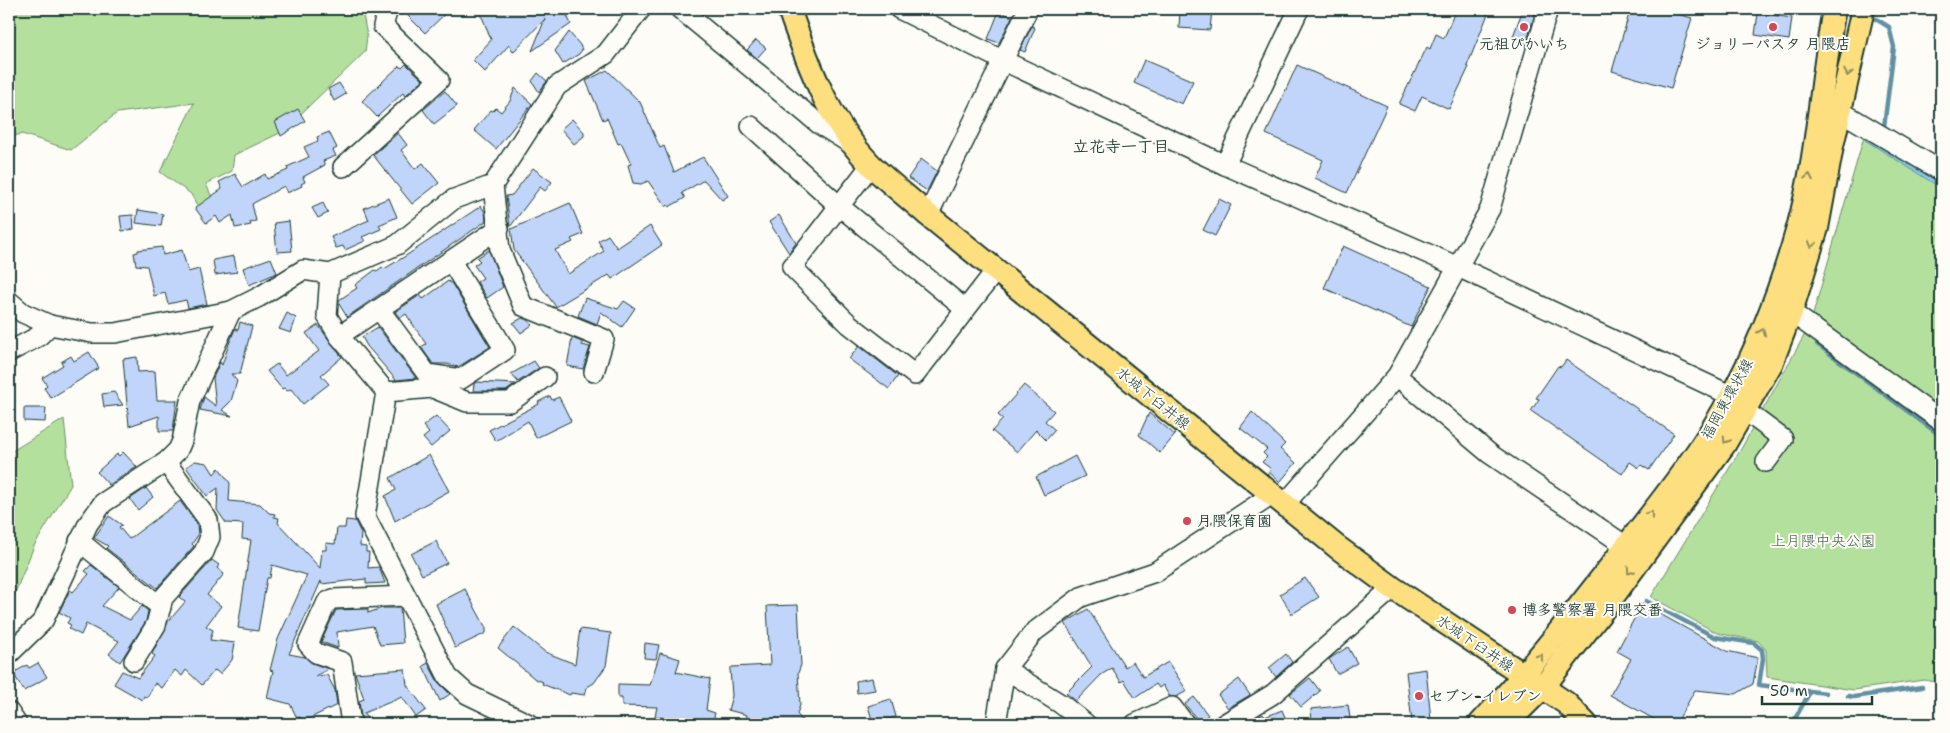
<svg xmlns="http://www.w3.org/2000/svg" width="1950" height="733" font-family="'Shantell Sans','Klee One',sans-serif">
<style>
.green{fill:#b4e09e;stroke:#6a8e69}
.water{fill:#8ec7ed;stroke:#6290a3}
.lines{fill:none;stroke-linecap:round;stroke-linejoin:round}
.stream{stroke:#6290a3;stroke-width:4.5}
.building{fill:#c1d4f9;stroke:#1f3d34}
.minor-casing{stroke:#1f3d34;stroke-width:22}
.major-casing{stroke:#1f3d34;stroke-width:26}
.minor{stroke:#fdfcf7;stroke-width:19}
.major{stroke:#fddf80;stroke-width:22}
.oneway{stroke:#8e8e5a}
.poi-dot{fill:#d1495b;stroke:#fdfcf7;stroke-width:2}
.labels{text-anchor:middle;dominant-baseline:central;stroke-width:4;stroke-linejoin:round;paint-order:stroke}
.poi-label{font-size:15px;font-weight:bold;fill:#1f3d34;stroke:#fdfcf7;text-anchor:start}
.street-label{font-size:15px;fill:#1f3d34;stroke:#fdfcf7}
.park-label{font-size:15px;fill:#3d5e49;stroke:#fdfcf7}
.neighbourhood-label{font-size:16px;font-weight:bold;fill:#1f3d34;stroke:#fdfcf7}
</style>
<rect width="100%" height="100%" fill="#fdfcf7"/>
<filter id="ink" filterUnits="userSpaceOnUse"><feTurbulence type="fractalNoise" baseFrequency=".02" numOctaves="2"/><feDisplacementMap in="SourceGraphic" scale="10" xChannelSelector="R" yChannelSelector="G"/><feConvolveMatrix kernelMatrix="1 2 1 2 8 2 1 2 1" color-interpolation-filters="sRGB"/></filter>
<g filter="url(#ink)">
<g class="green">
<polygon points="9,9 362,9 367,36 365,52 282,132 234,155 232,171 206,184 219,213 200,211 191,194 160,172 194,103 117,113 71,150 22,134 9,137"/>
<polygon points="1865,133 1941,176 1941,683 1924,680 1854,690 1767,677 1766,650 1758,641 1717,633 1651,597 1741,449 1810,325"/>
<polygon points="64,419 71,485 34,546 13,598 9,598 9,453"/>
</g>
<polygon class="water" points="1869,137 1941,179 1941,188 1865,140"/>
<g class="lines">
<g class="stream">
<polyline points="1766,9 1827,11"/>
<polyline points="1871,16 1889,27 1894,47 1884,127"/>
<polyline points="1817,344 1941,436"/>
<polyline points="1646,601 1715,637 1754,643 1762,650 1763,659 1759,685 1826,693"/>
<polyline points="1937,640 1941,579"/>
<polyline points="1936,678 1941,692"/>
<polyline points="1848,696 1854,697 1922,687"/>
<polyline points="1792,724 1810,692"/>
</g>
</g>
<g class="building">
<polygon points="415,9 450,9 425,33 408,16"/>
<polygon points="476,9 564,9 571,24 532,51 545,19 513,52 509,45 485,72 473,60 491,40 483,19"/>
<polygon points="1180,9 1212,9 1210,30 1179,28"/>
<polygon points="1456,9 1490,9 1467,66 1469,67 1449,109 1422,96 1415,111 1399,104 1427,47 1430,49 1436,34 1444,38"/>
<polygon points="1523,9 1536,9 1526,45 1512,39"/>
<polygon points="1635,9 1660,9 1692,18 1671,88 1612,71 1629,14 1634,15"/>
<polygon points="999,11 1012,17 999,43 988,39"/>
<polygon points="1758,13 1792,18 1789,40 1755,35"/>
<polygon points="1032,26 1035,28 1025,52 1020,50"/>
<polygon points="569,32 580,45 582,50 579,54 563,64 555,51"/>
<polygon points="756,40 766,48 757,58 747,50"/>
<polygon points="1144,60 1193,81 1182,104 1134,83"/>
<polygon points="406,64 423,80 405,96 403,93 377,117 362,101 399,66 402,68"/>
<polygon points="1297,65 1387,106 1347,193 1315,178 1323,160 1266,134"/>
<polygon points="607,70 640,102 660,148 664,146 674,172 703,157 728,196 722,200 704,180 682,193 685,198 669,207 668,205 666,207 648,181 641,184 633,183 628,165 631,164 621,143 618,144 607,118 603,120 586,81"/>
<polygon points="538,73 547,81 539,92 532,81"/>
<polygon points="339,83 346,94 334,101 328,89"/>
<polygon points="515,88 532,104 496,149 474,130 491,110 493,111 496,108 501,112 510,101"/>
<polygon points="445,91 457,106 434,124 423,110"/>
<polygon points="298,109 305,121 281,136 275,122"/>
<polygon points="572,119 584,132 584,136 574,144 561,129"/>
<polygon points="329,132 337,148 333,150 336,156 323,161 325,165 303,177 305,182 301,184 302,186 287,193 284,186 252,204 256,221 250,222 251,225 235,228 232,215 220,223 216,216 206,223 195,208 222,189 219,182 235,174 243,187 265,174 267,179 288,170 287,167 309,157 304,147 318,141 317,137"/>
<polygon points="398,133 407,145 401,150 415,169 423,163 439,183 412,204 373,155"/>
<polygon points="921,159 937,171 927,191 908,178"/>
<polygon points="533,168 552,182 545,191 540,187 510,227 506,196 512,195"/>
<polygon points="389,198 397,217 379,225 381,229 362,237 365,241 345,250 343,246 336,248 331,237 369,220 364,208"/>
<polygon points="1219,199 1231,205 1215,236 1203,230"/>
<polygon points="323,203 328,213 318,218 312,208"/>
<polygon points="570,203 583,234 571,239 573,242 555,250 568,274 604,251 598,241 608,235 617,248 650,226 662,245 612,279 609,275 556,307 514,250 511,229"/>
<polygon points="481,206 485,212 486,221 347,317 339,304 339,300 357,288 355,285 375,270 377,271 382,267 384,269 404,257"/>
<polygon points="138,210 163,214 161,226 136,223"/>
<polygon points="133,215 134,229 122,231 120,216"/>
<polygon points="779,215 796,243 789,253 769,222"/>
<polygon points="289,221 292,251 277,252 274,223"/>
<polygon points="1343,246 1431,286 1411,327 1324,288"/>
<polygon points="162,247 163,255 182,250 188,272 199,269 207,304 188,308 186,300 168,304 165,293 154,296 147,266 136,265 134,253 138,252 138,250"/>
<polygon points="489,250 503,287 487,298 477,282 483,278 474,265 480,261 477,258"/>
<polygon points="234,256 237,272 215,275 213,260"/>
<polygon points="271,258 277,273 249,285 243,268"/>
<polygon points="448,281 452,284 490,347 458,367 447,364 433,364 421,347 426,344 406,314 400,318 395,312 420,295 423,299"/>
<polygon points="585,298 618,309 624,301 635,308 622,327 601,312 597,324 578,316"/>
<polygon points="287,313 296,318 291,333 279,329"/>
<polygon points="522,318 529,321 532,325 521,333 513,323"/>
<polygon points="240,322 252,326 240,374 231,374 237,381 231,401 222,410 232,416 200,410 204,397 216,406 213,378 220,362 222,365 230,341 235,329 238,330"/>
<polygon points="318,325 342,357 321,375 329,384 303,404 291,389 287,391 284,388 282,389 267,371 277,364 286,375 319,351 306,333"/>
<polygon points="378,327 416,378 396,380 367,346 362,337"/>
<polygon points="572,338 582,342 582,345 590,347 583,369 567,366"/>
<polygon points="859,346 898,376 889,389 849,359"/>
<polygon points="89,352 99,368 51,398 44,388 47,385 42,378 63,365 61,362 71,356 74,361"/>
<polygon points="137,357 138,372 155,371 157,400 177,400 173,431 159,431 159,416 129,426 123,359"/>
<polygon points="1566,360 1674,434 1649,470 1641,465 1639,468 1630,462 1622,474 1531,411 1539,399 1536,398 1558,366 1561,367"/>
<polygon points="534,361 539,368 518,382 511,374"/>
<polygon points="477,382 516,384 506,391 473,391 474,384"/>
<polygon points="1024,385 1054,411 1045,421 1055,430 1046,440 1036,430 1017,452 992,431 1003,419 998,415"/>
<polygon points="114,392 123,405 104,407 102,394"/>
<polygon points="550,396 552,400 559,397 571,421 536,438 528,421 496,441 489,430 539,404 538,402"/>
<polygon points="24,408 46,408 45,422 24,421"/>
<polygon points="1252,412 1285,444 1280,449 1296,463 1280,482 1269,472 1271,469 1262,462 1267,457 1263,453 1267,449 1240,428"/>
<polygon points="1149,413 1175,435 1160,453 1139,435"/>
<polygon points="436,416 450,431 431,447 423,438 429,433 423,426"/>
<polygon points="123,452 137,467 109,485 97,472 117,454 119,456"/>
<polygon points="429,455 449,491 395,521 385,496 396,490 390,478"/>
<polygon points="1075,456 1085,476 1044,495 1036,477"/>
<polygon points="195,461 207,463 214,474 219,468 230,483 229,501 260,504 269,513 275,514 274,517 279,518 278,523 320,568 322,550 326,550 326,543 335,544 337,528 345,528 346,520 355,521 361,533 360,546 366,547 366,552 369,552 368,568 379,567 385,583 366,584 366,579 321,584 321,581 289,654 305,657 312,663 326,668 327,670 315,676 327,675 335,690 337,705 302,722 300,717 297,718 290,704 267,698 273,671 270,670 278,639 307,575 272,565 270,578 267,578 258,631 238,628 251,540 242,539 243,524 226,523 217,510 218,488 207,496 186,467"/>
<polygon points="146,488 153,497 138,510 130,499"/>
<polygon points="180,501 197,524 198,535 192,544 194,546 157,588 106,548 108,546 94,538 109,516 122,525 119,527 129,539"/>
<polygon points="436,541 447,563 422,575 411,554"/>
<polygon points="212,560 219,565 217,568 224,574 207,595 221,606 206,626 213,630 210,640 235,643 232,660 220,674 215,670 202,685 186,670 182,676 175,670 162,688 155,683 147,698 144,696 142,700 114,684 122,671 138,678 155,656 152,654 168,622 185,602 179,597"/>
<polygon points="91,565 119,587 102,606 130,620 142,606 148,611 146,621 120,662 109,654 119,641 86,624 81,635 69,629 71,625 67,623 70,618 59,612 70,590 73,592 89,574 85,571"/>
<polygon points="1305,578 1319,597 1292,614 1280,594"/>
<polygon points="465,589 486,628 486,633 455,648 436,604"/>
<polygon points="1642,604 1727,651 1758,658 1753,684 1736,694 1695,690 1676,724 1663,724 1610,695 1631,659 1617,651"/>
<polygon points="798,605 801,665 798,673 800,705 797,714 805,724 745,724 747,715 728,710 732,696 730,669 732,667 770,665 767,606"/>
<polygon points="382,608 400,608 403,643 380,645 373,626 337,632 338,648 321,642 336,610 368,609 368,613"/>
<polygon points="1088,609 1125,667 1133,662 1143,677 1168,662 1187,691 1176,697 1169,696 1163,685 1159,688 1156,684 1135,698 1124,680 1121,682 1112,668 1101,675 1076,701 1066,693 1092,667 1065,623"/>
<polygon points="514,627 545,652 575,664 580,629 611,633 606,666 594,683 587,687 585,695 571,693 570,695 542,684 543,682 535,679 498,648"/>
<polygon points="645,643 659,645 656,659 644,658"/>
<polygon points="1348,647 1357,663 1337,674 1329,659"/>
<polygon points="660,653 680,659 676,672 710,679 706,710 715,713 712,724 687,724 655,716 657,707 622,706 622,698 618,698 618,684 650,685"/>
<polygon points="1286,654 1292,662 1276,677 1269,668"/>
<polygon points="38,663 47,677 24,691 13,673 27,665 29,668"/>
<polygon points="428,663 438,682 450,694 440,701 423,666"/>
<polygon points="405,669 407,685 426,710 416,717 402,697 364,713 370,724 362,724 359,701 364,699 355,673"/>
<polygon points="1426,669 1431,720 1412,722 1406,672"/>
<polygon points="872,678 875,690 857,693 856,681"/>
<polygon points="1310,678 1320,691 1301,707 1290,694"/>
<polygon points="1239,679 1250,695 1228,708 1218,695"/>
<polygon points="1194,697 1208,715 1199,722 1185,704"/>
<polygon points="891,699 896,717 873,723 868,706"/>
<polygon points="1348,705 1351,724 1312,724 1311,709"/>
<polygon points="1282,710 1288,724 1249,724 1249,722 1263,714 1265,717"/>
</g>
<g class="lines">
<g class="minor-casing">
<g id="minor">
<polyline points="680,9 819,124 851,144"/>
<polyline points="899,9 1004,61 1225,165 1456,266 1732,396"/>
<polyline points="1840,111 1941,171"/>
<polyline points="751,126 838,205 965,309"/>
<polyline points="871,165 792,267 849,324 915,375 996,270"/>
<polyline points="1225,165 1299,9"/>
<polyline points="343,167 439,80 383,26 388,9"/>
<polyline points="493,185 500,250 523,306 604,339 594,372"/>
<polyline points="928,215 1028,9"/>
<polyline points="330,274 327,316 339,336 386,392 365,516 448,677 467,694 529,724"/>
<polyline points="9,301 23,313 50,325 92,333 115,333 231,311 259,297 303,270 330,274 397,245 454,199 493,185 557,86 606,54 641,9"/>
<polyline points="379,309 427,374 461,379 505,350 451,261"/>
<polyline points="1791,312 1941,421"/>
<polyline points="339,336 499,228"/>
<polyline points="9,352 39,336 50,325"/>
<polyline points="1397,376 1490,454 1626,546"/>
<polyline points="386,392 433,388 467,402 510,402 545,377"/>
<polyline points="1744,410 1783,439 1766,462"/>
<polyline points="1284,505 1397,376 1490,209 1548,9"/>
<polyline points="79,541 161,607"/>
<polyline points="9,654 43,621 88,524 103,503 166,462 178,450 182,441 190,401 231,311"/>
<polyline points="134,661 156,625 163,598 204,552 210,537 208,520 166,462"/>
<polyline points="1005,669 1061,704 1086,724"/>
<polyline points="9,712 17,724"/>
<polyline points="351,724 342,662 316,653 308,644 327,602 333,599 406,596"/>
<polyline points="996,724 1005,669 1034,632 1081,597 1155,572 1272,495"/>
<polyline points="1135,724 1172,707 1185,724"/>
<polyline points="1224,724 1273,694 1393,588"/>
</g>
</g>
<g class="major-casing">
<g id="major">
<path d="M789,9C808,64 829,122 870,164C888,182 909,198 928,215L1337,547L1393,588L1566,703L1586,724"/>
<path d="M1480,724C1527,673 1568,621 1611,566C1653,511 1699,457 1732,395C1761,342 1782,285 1798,228C1818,156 1821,81 1834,9"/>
<polyline points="1506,724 1543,687 1606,606 1724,445 1771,364 1791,312 1817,228 1832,146 1863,9"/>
</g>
</g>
<use href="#minor" class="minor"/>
<use href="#major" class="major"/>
</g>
<defs><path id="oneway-chevron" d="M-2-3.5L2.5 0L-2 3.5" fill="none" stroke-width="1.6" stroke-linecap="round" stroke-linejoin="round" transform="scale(1.25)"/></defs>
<g class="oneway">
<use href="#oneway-chevron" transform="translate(1848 73) rotate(102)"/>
<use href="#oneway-chevron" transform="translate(1809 177) rotate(-79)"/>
<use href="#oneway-chevron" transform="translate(1812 244) rotate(107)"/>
<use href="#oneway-chevron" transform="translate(1762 332) rotate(-66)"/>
<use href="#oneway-chevron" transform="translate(1726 440) rotate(123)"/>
<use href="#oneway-chevron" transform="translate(1650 514) rotate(-53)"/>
<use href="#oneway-chevron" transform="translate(1630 571) rotate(125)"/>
<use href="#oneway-chevron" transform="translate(1540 657) rotate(-52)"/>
</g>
</g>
<g class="poi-dot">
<circle cx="1524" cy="27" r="5"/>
<circle cx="1773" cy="27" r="5"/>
<circle cx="1187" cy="521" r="5"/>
<circle cx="1512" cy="610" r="5"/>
<circle cx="1419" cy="696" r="5"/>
</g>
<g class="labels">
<g class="poi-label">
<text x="1524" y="44" text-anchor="middle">元祖ぴかいち</text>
<text x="1773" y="44" text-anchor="middle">ジョリーパスタ 月隈店</text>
<text x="1197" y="521">月隈保育園</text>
<text x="1522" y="610">博多警察署 月隈交番</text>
<text x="1429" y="696">セブン-イレブン</text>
</g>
<g class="street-label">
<text transform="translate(1153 398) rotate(39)">水城下臼井線</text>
<text transform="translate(1727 399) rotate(-61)">福岡東環状線</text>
<text transform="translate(1475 643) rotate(34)">水城下臼井線</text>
</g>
<g class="park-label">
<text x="1823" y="541">上月隈中央公園</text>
</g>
<g class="neighbourhood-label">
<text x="1121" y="146">立花寺一丁目</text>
</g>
</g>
<rect width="1950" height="733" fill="none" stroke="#fdfcf7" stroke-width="30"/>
<rect x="15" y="15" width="1920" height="703" fill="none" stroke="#1f3d34" stroke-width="2" filter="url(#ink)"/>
<path d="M1762 696v8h110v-8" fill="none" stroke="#1f3d34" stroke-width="2.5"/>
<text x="1770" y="696" font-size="15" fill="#1f3d34" stroke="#fdfcf7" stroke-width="4" paint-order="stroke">50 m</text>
</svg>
